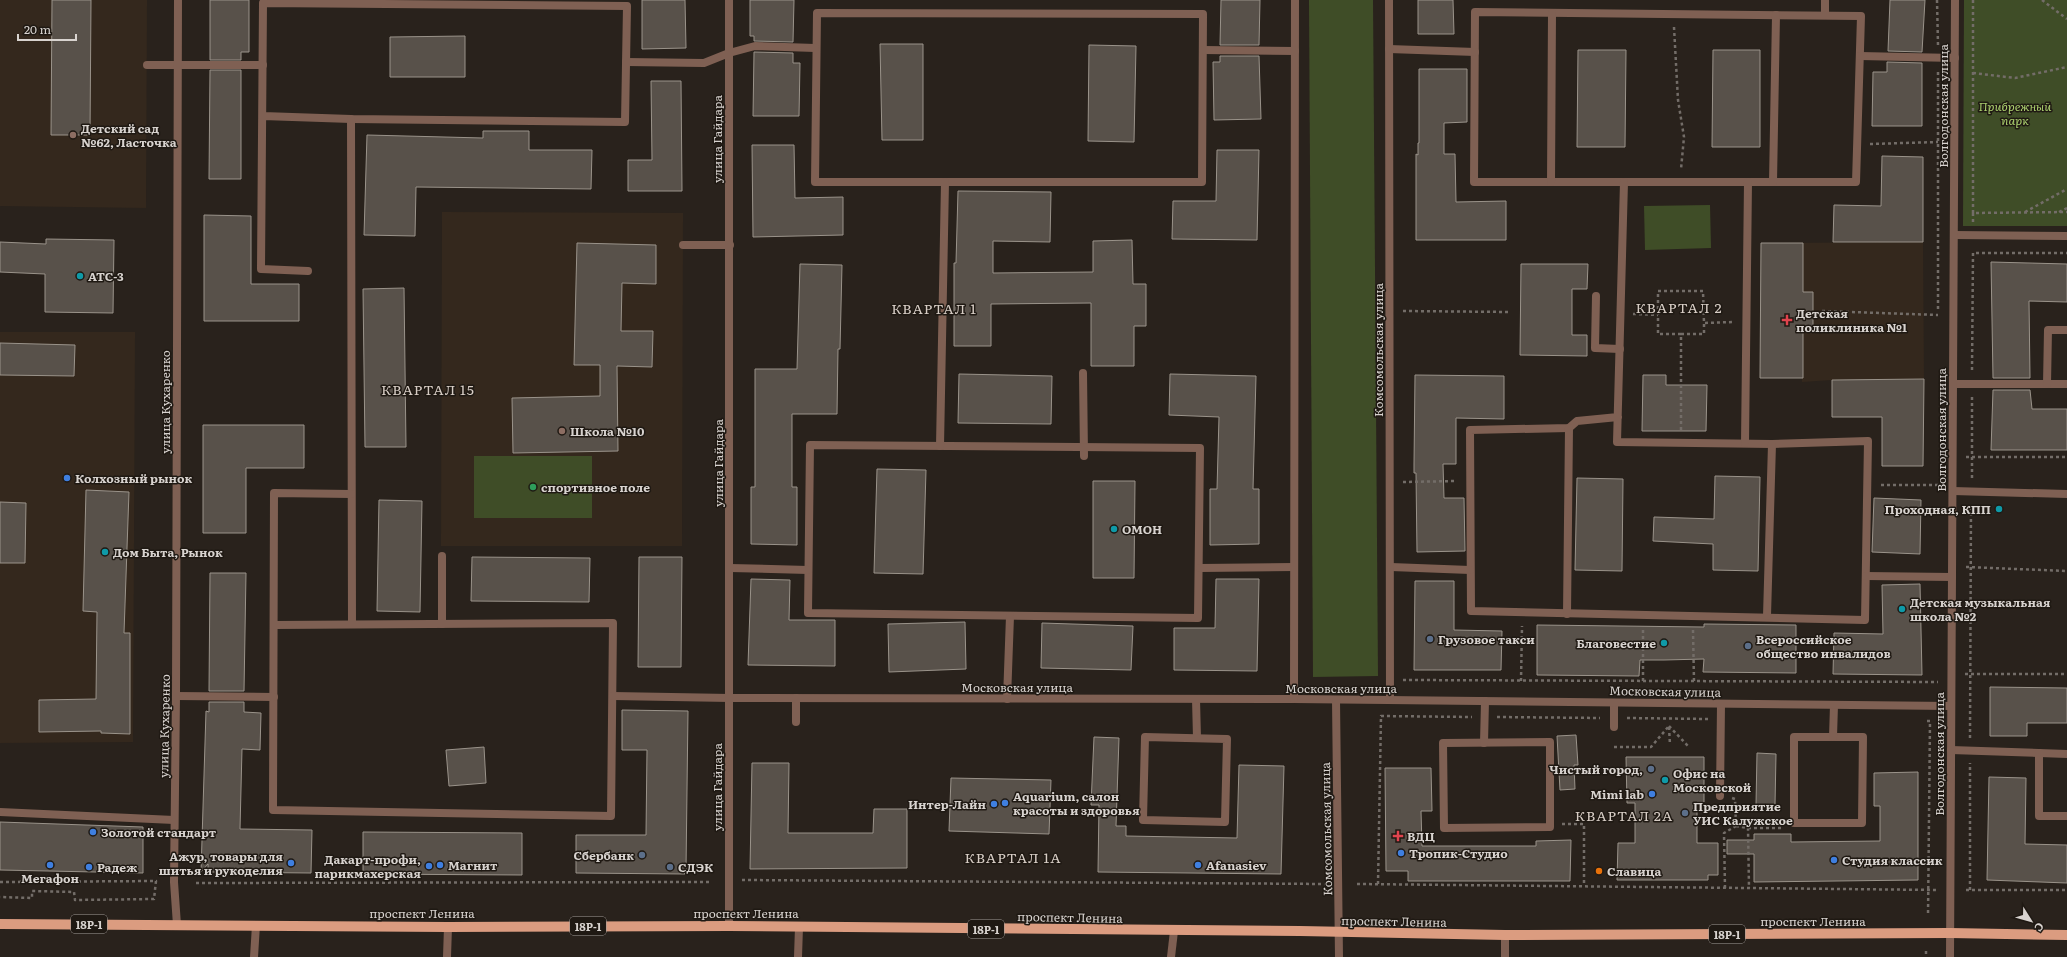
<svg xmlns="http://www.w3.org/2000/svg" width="2067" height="957" font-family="Literata,serif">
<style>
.built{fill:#34281d}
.green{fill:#3f4d27}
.building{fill:#58514a;stroke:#9a938a}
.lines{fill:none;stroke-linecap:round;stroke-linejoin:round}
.path{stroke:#736d68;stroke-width:2.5;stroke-dasharray:3 3;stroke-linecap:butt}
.lane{stroke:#7f6053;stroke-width:8}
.street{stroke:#7f6053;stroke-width:8}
.primary{stroke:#db9c80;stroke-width:10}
.education-dot{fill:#8d6e63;stroke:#1f1913;stroke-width:1.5}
.culture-dot{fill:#0f9aa8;stroke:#1f1913;stroke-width:1.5}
.health-dot{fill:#e0444e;stroke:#1f1913;stroke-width:1.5}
.shop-dot{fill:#3f7fe0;stroke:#1f1913;stroke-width:1.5}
.leisure-dot{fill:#2e9e5b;stroke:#1f1913;stroke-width:1.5}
.service-dot{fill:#5c6f8a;stroke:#1f1913;stroke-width:1.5}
.food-dot{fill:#e8710a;stroke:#1f1913;stroke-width:1.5}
.labels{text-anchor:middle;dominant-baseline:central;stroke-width:3;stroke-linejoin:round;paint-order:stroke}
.shield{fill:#1f1913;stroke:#a09b97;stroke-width:1}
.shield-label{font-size:11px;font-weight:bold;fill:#d8d3cf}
.street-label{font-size:12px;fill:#d8d3cf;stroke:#1f1913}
.park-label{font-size:12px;font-style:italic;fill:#aace6e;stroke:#1f1913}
.poi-label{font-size:12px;font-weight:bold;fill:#d8d3cf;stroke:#1f1913;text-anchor:start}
.quarter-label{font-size:14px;letter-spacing:1px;fill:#d7cdc5;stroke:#1f1913}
</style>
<rect width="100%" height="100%" fill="#29221c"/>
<g class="built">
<polygon points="0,0 147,0 146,208 0,206"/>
<polygon points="442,212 683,213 682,546 441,546"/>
<polygon points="1923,242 1924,379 1832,380 1802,382 1802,378 1760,378 1761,243"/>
<polygon points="0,332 135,332 133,742 0,743"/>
</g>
<g class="green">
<polygon points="1309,0 1373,0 1378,676 1313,677"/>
<polygon points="1964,0 2067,0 2067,226 1963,226"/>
<polygon points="1710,205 1711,248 1645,250 1644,206"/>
<rect x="474" y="456" width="118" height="62"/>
</g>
<g class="building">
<polygon points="52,0 91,0 90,135 51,135"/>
<polygon points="210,0 249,0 249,52 241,52 241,60 210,60"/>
<polygon points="642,0 685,0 686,48 642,49"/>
<polygon points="750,0 794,0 793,42 754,41 754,36 750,36"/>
<polygon points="1221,0 1260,0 1259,45 1220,45"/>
<polygon points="1418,0 1453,0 1454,34 1418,34"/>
<polygon points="1890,0 1925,0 1922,52 1888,51"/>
<polygon points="465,36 465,77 390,77 390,37"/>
<polygon points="880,44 923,44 923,140 882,140"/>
<polygon points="1089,45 1136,46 1134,142 1088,141"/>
<polygon points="1578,50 1626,50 1625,147 1577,147"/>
<polygon points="1713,50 1760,50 1760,147 1712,147"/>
<polygon points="754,52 793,53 793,63 800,63 799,116 753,116"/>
<polygon points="1220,56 1259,56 1261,119 1214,120 1213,62 1220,62"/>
<polygon points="1887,62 1922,63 1922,126 1872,126 1873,72 1887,72"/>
<polygon points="1419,69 1467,69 1467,122 1444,123 1444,154 1455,154 1456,202 1506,201 1506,240 1416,240 1416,154 1418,155 1418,143 1419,143"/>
<polygon points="210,70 241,70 241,179 209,179"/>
<polygon points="651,81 681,81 682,191 628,191 628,160 652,160"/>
<polygon points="483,131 529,131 529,150 592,150 591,189 416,187 415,236 364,235 367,135 483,138"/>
<polygon points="752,145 794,145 795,198 843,197 843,235 753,237"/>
<polygon points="1217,150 1259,150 1257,240 1172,239 1173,201 1216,201"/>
<polygon points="1882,156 1923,157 1923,242 1833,242 1834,205 1881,206"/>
<polygon points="958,191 1051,192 1050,242 993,241 993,273 1093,272 1093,241 1132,240 1133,284 1146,284 1146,326 1134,326 1134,366 1091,366 1091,303 991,304 991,346 954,346 954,263 956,263"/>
<polygon points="204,215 251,216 251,284 299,284 299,321 204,321"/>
<polygon points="46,239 114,240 113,313 45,312 45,274 0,272 0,242 46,244"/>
<polygon points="577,243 656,245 656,284 622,283 621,331 653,331 652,367 617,366 618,451 513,453 512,398 600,396 600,365 574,365"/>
<polygon points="1761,243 1803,243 1803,292 1813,292 1813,330 1803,330 1803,378 1760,378"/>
<polygon points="1991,262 2067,264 2067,302 2029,301 2030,378 1993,378"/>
<polygon points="800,264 842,265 840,349 838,349 837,414 792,414 792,487 797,487 797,545 751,544 751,487 755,487 755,369 797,369"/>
<polygon points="1521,264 1588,264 1587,289 1572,289 1572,335 1587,335 1587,356 1520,355"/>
<polygon points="404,288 406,447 365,447 363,289"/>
<polygon points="0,343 75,345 74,376 0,375"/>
<polygon points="959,374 1052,376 1051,424 958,423"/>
<polygon points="1170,374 1256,376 1253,489 1259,489 1259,544 1210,545 1210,489 1217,489 1219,417 1169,415"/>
<polygon points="1415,375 1504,376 1504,419 1456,418 1456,464 1443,464 1444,498 1464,498 1465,551 1417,552 1416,473 1414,473 1414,464"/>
<polygon points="1643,375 1666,375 1666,385 1707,385 1706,431 1642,431"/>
<polygon points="1924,379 1923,466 1882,466 1882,417 1832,417 1832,380"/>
<polygon points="1993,390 2030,390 2032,409 2067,409 2067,450 1991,450"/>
<polygon points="203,425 304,425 304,468 246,468 246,533 203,533"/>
<polygon points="877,469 926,470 923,574 874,573"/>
<polygon points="1715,476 1760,477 1758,571 1713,570 1713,544 1653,541 1654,517 1714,519"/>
<polygon points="1577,478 1623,479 1622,571 1575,570"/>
<polygon points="1093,481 1135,481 1134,578 1093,578"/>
<polygon points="86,490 129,492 124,633 130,633 130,734 101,733 101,731 39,732 39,700 96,699 97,612 83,611"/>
<polygon points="1874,498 1921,500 1920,554 1872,552"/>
<polygon points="379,500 422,501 420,612 377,611"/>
<polygon points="0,502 26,503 25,563 0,563"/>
<polygon points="472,557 590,558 589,602 471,601"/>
<polygon points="639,557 682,557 681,667 638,667"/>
<polygon points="210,573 246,573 244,691 209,691"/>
<polygon points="751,579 790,580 789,620 835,620 835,666 748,665"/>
<polygon points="1216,579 1259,579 1257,671 1174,670 1174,628 1215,628"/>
<polygon points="1415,581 1454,581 1454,630 1502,631 1501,670 1414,670"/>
<polygon points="1920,584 1922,675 1833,674 1834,633 1883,634 1882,585"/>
<polygon points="965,622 966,669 889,672 888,624"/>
<polygon points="1042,623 1133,626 1131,670 1041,668"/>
<polygon points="1704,624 1796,625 1796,673 1703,672 1704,659 1664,660 1640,660 1639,676 1537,675 1537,625 1704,627"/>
<polygon points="1990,687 2067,688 2067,723 2027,723 2027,736 1990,736"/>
<polygon points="209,702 244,702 244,712 261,713 260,750 242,749 240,829 312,830 311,873 208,872 208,864 201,872 206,711 209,712"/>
<polygon points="622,710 688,711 686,870 681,870 685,874 576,873 576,835 646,835 647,750 622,750"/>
<polygon points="1576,735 1578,765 1574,765 1575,789 1560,790 1557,736"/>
<polygon points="1094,737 1119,738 1116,826 1126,826 1126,836 1237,838 1239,765 1284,766 1281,874 1098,872 1099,805 1091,805"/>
<polygon points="484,747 486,783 449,786 446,750"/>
<polygon points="1757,753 1776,754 1775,805 1756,805"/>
<polygon points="1626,757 1704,757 1704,802 1697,802 1697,843 1718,843 1718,875 1708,875 1708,880 1617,880 1618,843 1635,843 1635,803 1627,803"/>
<polygon points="752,763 789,763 788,833 873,833 874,809 907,809 907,868 750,869"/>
<polygon points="1385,768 1431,768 1432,811 1421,811 1422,846 1536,846 1536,841 1571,840 1570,881 1408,881 1408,871 1386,871"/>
<polygon points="1918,772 1918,880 1754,882 1754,854 1727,854 1727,840 1754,840 1754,834 1791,834 1791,842 1880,841 1880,806 1874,806 1874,773"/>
<polygon points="1989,777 2026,778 2025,844 2067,845 2067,883 1987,880"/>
<polygon points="951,778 1051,780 1049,834 949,831"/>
<polygon points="0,822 143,827 143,873 0,870"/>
<polygon points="363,832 522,833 522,875 363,874"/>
</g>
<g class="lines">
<g class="path">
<polyline points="1937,0 1938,45"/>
<polyline points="1973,0 1973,213 2067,212"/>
<polyline points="2042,0 2067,19"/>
<polyline points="1674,27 1678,100 1684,137 1681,169"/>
<polyline points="1938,72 1938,311"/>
<polyline points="1973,73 2015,78 2067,67"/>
<polyline points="1870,144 1938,142"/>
<polyline points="2025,212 2067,189"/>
<polyline points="2059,212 2067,208"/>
<polyline points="1973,222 1973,213"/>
<polyline points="1403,311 1510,312"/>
<polyline points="1822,311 1938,315"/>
<polyline points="1633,314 1658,315"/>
<polyline points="1681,334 1704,334 1704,323"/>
<polyline points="1972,370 1973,253 2067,253"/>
<polyline points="1681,430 1681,334 1658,334 1658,291 1703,291 1704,323 1733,322"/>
<polyline points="1966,457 2067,457"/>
<polyline points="1972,478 1972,397"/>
<polyline points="1403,482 1456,481"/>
<polyline points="1881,485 1939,485"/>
<polyline points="1966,567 2067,571"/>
<polyline points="1693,630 1694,681"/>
<polyline points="1965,674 2067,674"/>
<polyline points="1403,680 1938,682"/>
<polyline points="1521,681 1522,626"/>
<polyline points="1643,681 1643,628"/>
<polyline points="1497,717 1600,718"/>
<polyline points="1627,718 1708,719"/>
<polyline points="1927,721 1930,721 1928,916"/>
<polyline points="1669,726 1688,746"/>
<polyline points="1669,727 1670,745"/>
<polyline points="1970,738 1971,505"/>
<polyline points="1614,747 1651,747 1669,726"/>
<polyline points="1562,824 1584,824 1584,886"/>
<polyline points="1736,826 1748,828 1749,888"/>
<polyline points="1748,828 1782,828"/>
<polyline points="742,880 1325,884"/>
<polyline points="0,882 156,881 154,899 75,900 74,892 32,891 32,898 0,897"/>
<polyline points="196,883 709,882"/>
<polyline points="1357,884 1938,890"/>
<polyline points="1378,884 1381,716 1472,717"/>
<polyline points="1725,888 1724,833 1736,826 1735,799 1732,798"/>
<polyline points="1966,890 2067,890"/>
<polyline points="1970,890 1970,763"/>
<polyline points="1926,951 1926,957"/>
</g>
<g class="lane">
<polyline points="1825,0 1825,15"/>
<polygon points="1475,12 1861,16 1856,182 1474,182"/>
<polygon points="817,13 1203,14 1202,182 815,182"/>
<polyline points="1389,49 1475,52"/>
<polyline points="1203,50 1295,51"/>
<polyline points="1860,56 1955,58"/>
<polyline points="626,62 704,63 729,53 755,46 815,48"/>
<polyline points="147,65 263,65"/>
<polyline points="263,116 351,119 625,122 627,6 263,3 261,269 308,271"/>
<polyline points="351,119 352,624"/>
<polyline points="1551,182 1552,13"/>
<polyline points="1773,182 1776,15"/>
<polyline points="683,245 730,245"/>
<polyline points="1596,296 1595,348 1620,349"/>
<polyline points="1083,373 1084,456"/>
<polyline points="1953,384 2067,384"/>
<polyline points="2047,384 2048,330 2067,330"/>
<polyline points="1618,417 1577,421 1569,428 1470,430 1471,611 1865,620 1868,441 1772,444 1617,442 1624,182"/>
<polyline points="1745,443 1748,182"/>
<polygon points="810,445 1200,448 1198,618 808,613"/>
<polyline points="940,446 945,182"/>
<polyline points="1953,491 2067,494"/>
<polyline points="442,556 442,624"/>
<polyline points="1391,567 1470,570"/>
<polyline points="730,568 808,570"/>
<polyline points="1200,568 1294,567"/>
<polyline points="1866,576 1952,577"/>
<polyline points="1567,614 1569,428"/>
<polyline points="1767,616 1772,444"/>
<polyline points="274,625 613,623 611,816 273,810 274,493 351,494"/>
<polyline points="176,696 274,697"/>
<polyline points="613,696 730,698"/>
<polyline points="1007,699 1010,616"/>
<polyline points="1196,699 1197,738"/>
<polyline points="796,722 796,698"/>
<polyline points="1614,727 1614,703"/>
<polygon points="1145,737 1227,739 1225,822 1143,820"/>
<polygon points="1794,737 1863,737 1862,823 1794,823"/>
<polyline points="1833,737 1834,705"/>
<polygon points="1550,742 1550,827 1444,828 1443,743"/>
<polyline points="1484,743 1485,701"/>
<polyline points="1951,750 2067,754"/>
<polyline points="2039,753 2039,816 2067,816"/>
<polyline points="1720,796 1721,704"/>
<polyline points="0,812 174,820"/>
<polyline points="1505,935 1505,957"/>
<polyline points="254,957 256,925"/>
<polyline points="447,957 448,927"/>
<polyline points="798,957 799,927"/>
<polyline points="1171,957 1174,931"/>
</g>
<g class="street">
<polyline points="1389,0 1390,700"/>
<polyline points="1954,235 2067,236"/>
<polyline points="730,698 1294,699 1951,706"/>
<polyline points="1294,699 1295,0"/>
<polyline points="1336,700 1339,957"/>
<polyline points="177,925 174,882 176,696 178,0"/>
<polyline points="729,926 729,0"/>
<polyline points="1950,957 1955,0"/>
</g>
<polyline class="primary" points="0,924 448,927 729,926 1300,931 1505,935 1950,933 2067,935"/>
</g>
<g class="education-dot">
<circle cx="73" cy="135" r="4"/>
<circle cx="562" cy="431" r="4"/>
</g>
<g class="culture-dot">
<circle cx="80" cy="276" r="4"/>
<circle cx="1999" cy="509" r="4"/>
<circle cx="1114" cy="529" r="4"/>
<circle cx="105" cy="552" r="4"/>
<circle cx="1902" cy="609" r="4"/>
<circle cx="1664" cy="643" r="4"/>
<circle cx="1665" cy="780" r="4"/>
</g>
<g class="health-dot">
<path d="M1785 314h4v4h4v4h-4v4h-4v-4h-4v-4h4z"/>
<path d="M1396 830h4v4h4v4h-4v4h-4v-4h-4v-4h4z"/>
</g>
<g class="shop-dot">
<circle cx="67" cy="478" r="4"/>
<circle cx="1652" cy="794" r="4"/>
<circle cx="1005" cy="803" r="4"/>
<circle cx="994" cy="804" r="4"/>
<circle cx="93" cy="832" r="4"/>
<circle cx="1401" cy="853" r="4"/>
<circle cx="1834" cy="860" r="4"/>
<circle cx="291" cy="863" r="4"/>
<circle cx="50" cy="865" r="4"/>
<circle cx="440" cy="865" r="4"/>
<circle cx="1198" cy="865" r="4"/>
<circle cx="429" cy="866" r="4"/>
<circle cx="89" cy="867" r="4"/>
</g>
<circle class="leisure-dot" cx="533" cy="487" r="4"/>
<g class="service-dot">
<circle cx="1430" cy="639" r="4"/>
<circle cx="1748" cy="646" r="4"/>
<circle cx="1651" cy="769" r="4"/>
<circle cx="1685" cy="813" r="4"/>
<circle cx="642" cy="855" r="4"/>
<circle cx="670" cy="867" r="4"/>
</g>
<circle class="food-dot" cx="1599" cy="871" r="4"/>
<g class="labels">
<g class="shield">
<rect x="71" y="915" width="36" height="18" rx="3"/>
<rect x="570" y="917" width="36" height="18" rx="3"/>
<rect x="968" y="920" width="36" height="18" rx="3"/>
<rect x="1709" y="925" width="36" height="18" rx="3"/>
</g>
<g class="shield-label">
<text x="89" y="924">18Р-1</text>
<text x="588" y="926">18Р-1</text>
<text x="986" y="929">18Р-1</text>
<text x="1727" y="934">18Р-1</text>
</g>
<g class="street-label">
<text transform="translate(1943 106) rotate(-90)">Волгодонская улица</text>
<text transform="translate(717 139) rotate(-90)">улица Гайдара</text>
<text transform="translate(1378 350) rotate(-90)">Комсомольская улица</text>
<text transform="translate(165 402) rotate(-90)">улица Кухаренко</text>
<text transform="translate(1941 430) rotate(-90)">Волгодонская улица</text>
<text transform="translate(718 463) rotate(-90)">улица Гайдара</text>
<text x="1017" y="687">Московская улица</text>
<text x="1341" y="688">Московская улица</text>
<text transform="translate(1665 691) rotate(1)">Московская улица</text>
<text transform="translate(164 726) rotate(-89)">улица Кухаренко</text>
<text transform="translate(1939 754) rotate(-90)">Волгодонская улица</text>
<text transform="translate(717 787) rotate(-90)">улица Гайдара</text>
<text transform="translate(1326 829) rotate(-91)">Комсомольская улица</text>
<text x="422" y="913">проспект Ленина</text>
<text x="746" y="913">проспект Ленина</text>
<text transform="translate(1070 917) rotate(1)">проспект Ленина</text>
<text transform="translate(1394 921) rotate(1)">проспект Ленина</text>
<text x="1813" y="921">проспект Ленина</text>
</g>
<g class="park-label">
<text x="2015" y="106">Прибрежный<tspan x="2015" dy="14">парк</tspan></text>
</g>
<g class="poi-label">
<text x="81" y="128">Детский сад<tspan x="81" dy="14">№62, Ласточка</tspan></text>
<text x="88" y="276">АТС-3</text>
<text x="1796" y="313">Детская<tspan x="1796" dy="14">поликлиника №1</tspan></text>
<text x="570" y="431">Школа №10</text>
<text x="75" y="478">Колхозный рынок</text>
<text x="541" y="487">спортивное поле</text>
<text x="1991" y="509" text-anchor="end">Проходная, КПП</text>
<text x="1122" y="529">ОМОН</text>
<text x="113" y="552">Дом Быта, Рынок</text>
<text x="1910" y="602">Детская музыкальная<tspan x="1910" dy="14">школа №2</tspan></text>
<text x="1438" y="639">Грузовое такси</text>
<text x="1756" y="639">Всероссийское<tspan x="1756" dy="14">общество инвалидов</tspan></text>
<text x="1656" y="643" text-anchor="end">Благовестие</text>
<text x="1643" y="769" text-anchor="end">Чистый город,</text>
<text x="1673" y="773">Офис на<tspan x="1673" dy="14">Московской</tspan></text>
<text x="1644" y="794" text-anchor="end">Mimi lab</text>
<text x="1013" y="796">Aquarium, салон<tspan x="1013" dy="14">красоты и здоровья</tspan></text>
<text x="986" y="804" text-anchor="end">Интер-Лайн</text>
<text x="1693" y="806">Предприятие<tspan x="1693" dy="14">УИС Калужское</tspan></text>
<text x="101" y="832">Золотой стандарт</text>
<text x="1407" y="836">ВДЦ</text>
<text x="1409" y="853">Тропик-Студио</text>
<text x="634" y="855" text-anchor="end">Сбербанк</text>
<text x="283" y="856" text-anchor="end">Ажур, товары для<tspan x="283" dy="14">шитья и рукоделия</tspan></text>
<text x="421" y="859" text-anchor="end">Дакарт-профи,<tspan x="421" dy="14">парикмахерская</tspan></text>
<text x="1842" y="860">Студия классик</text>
<text x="448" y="865">Магнит</text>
<text x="1206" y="865">Afanasiev</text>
<text x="97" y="867">Радеж</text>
<text x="678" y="867">СДЭК</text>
<text x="1607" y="871">Славица</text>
<text x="50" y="878" text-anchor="middle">Мегафон</text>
</g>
<g class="quarter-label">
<text x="1679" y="307">КВАРТАЛ 2</text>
<text x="934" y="308">КВАРТАЛ 1</text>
<text x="428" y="389">КВАРТАЛ 15</text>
<text x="1624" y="815">КВАРТАЛ 2А</text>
<text x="1013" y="857">КВАРТАЛ 1А</text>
</g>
</g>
<g transform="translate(2031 921) rotate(127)" stroke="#1f1913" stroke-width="3" paint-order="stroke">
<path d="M0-3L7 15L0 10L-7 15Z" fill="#d8d3cf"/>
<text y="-6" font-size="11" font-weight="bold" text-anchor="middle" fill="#d8d3cf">С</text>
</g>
<path d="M18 34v6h58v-6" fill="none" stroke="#d8d3cf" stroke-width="2"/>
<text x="24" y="34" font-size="12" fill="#d8d3cf" stroke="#1f1913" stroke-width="3" paint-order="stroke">20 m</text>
</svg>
